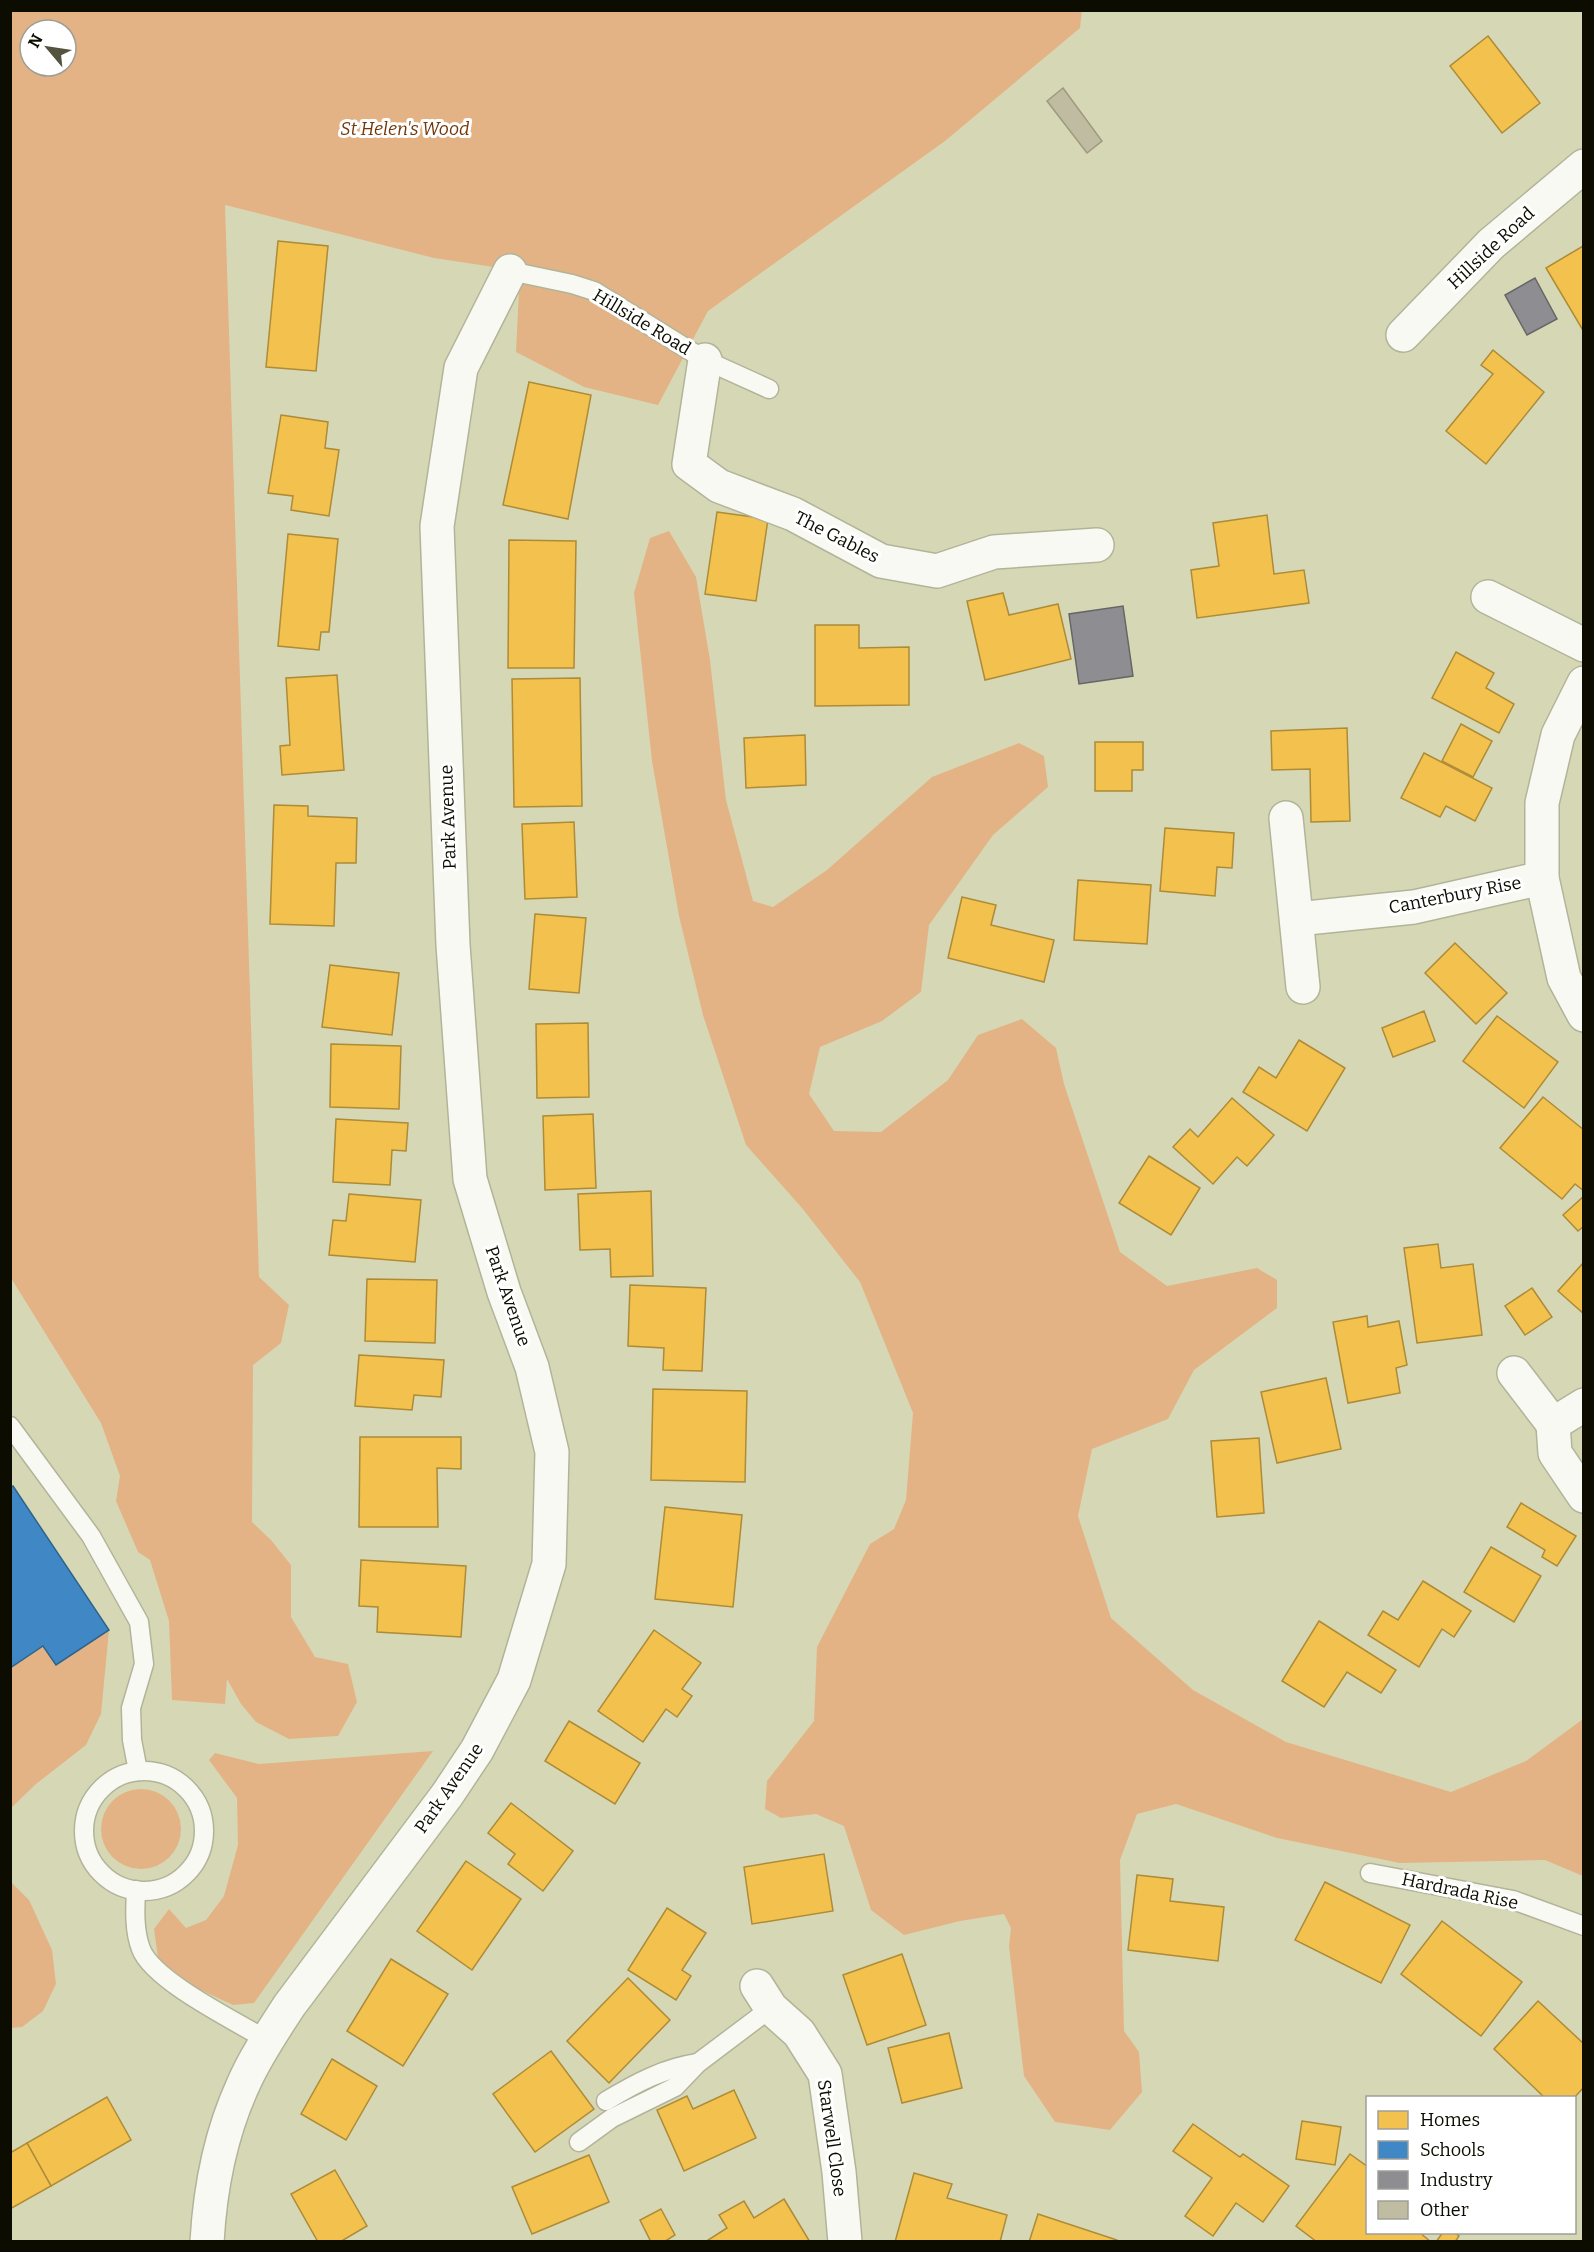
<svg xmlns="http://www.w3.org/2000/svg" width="1594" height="2252" font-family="Bitter,serif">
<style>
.green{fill:#e3b386;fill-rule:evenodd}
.homes{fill:#f2c14e;stroke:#ad8b37;stroke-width:1.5}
.schools{fill:#3f88c5;stroke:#30638a;stroke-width:1.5}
.industry{fill:#8d8d92;stroke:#666;stroke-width:1.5}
.building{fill:#bfbca1;stroke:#9d9a7f;stroke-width:1.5}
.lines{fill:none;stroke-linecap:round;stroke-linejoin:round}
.service-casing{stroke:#b2b499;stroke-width:21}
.minor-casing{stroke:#b2b499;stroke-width:36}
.service{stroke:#f9f9f4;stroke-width:18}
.minor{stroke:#f9f9f4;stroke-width:33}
.labels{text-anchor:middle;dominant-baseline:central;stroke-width:6;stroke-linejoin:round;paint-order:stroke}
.park-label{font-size:18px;font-style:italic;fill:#733608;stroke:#fff}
.street-label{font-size:18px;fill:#0c0c00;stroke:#fff}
</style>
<rect width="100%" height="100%" fill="#d6d8b5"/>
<g class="green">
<path d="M11,11H1082L1080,28L945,141L708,311L658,405L584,387L516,352L520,271L434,258L225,205L259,1277L289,1305L281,1343L253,1365L252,1522L271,1540L291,1565V1617L315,1657L348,1664L357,1702L338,1736L289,1739L256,1722L241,1704L227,1679L225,1704L172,1700L169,1621L150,1560L138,1552L116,1501L120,1476L101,1423L11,1278ZM30,30H66V66H30Z"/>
<polygon points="669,531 696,577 710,660 726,800 753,901 773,907 827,870 932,777 1019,743 1044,756 1048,787 993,835 929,925 921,992 882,1021 820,1047 809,1094 834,1131 881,1132 948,1080 978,1035 1022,1019 1056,1048 1064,1084 1120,1252 1167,1286 1257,1268 1277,1280 1277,1308 1194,1370 1168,1419 1092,1449 1078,1516 1111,1618 1193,1690 1286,1742 1451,1792 1526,1761 1583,1719 1583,1876 1545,1860 1400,1863 1277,1838 1176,1804 1137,1814 1120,1860 1124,2031 1139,2052 1142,2092 1110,2130 1055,2122 1024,2076 1009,1946 1011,1928 1004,1914 960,1921 904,1935 871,1910 844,1826 816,1814 781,1818 765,1809 767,1781 814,1721 817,1647 870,1544 894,1529 906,1500 913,1413 860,1282 802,1208 746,1145 703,1015 679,916 652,761 634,593 650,538"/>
<polygon points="109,1630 101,1714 86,1745 36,1784 11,1808 11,1668 43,1646"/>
<polygon points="433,1751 254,2003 233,2005 190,1985 158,1958 154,1929 169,1909 186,1928 206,1920 224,1896 238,1845 237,1798 209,1760 215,1753 259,1764"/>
<circle cx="141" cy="1829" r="40"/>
<polygon points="11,1882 29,1900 52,1950 56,1984 43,2011 22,2027 11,2028"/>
</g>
<g class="homes">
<polygon points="1488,36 1540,103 1502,133 1450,66"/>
<polygon points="278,241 328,246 316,371 266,367"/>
<polygon points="1583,246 1584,248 1584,332 1546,268"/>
<polygon points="1493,350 1544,392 1486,464 1446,431 1493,374 1481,365"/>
<polygon points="529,382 591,395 568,519 503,505"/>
<polygon points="281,415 328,422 325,448 339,450 329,516 291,510 293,496 268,493"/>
<polygon points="717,512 768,519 756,601 705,594"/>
<polygon points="1267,515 1274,574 1304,570 1309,603 1197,618 1191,570 1219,566 1213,523"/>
<polygon points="288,534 338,539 329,632 321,632 319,650 278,646"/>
<polygon points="509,540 576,541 574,668 508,668"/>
<polygon points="1003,593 1009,615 1058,604 1071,659 985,680 967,601"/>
<polygon points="815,625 859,625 859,648 909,647 909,705 815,706"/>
<polygon points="1456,652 1494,673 1486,688 1514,704 1499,733 1432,698"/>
<polygon points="337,675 344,770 282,775 280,746 290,745 286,678"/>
<polygon points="580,678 582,806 514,807 512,679"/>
<polygon points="1461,724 1492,741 1473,777 1442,761"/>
<polygon points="1347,728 1350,821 1311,822 1310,769 1272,770 1271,731"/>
<polygon points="805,735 806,785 746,788 744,738"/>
<polygon points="1095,742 1143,742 1143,770 1132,770 1132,791 1095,791"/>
<polygon points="1424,753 1492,788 1475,821 1446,806 1440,817 1401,798"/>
<polygon points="274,805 308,806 308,816 357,818 356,863 336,863 334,926 270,924"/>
<polygon points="574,822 577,897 525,899 522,824"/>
<polygon points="1165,828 1234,833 1232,868 1217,867 1215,896 1160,891"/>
<polygon points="1078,880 1151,885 1147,944 1074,940"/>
<polygon points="962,897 996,905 991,925 1054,940 1044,982 948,958"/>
<polygon points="535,914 586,918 579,993 529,989"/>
<polygon points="1455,943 1507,993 1476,1024 1425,973"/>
<polygon points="330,965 399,973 392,1035 322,1027"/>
<polygon points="1424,1011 1435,1041 1393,1057 1382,1028"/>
<polygon points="1497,1016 1558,1062 1524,1108 1463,1061"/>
<polygon points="588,1023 589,1097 537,1098 536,1024"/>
<polygon points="1299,1040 1345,1068 1307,1131 1243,1092 1259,1067 1276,1078"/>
<polygon points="331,1044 401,1046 399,1109 330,1107"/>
<polygon points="1543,1097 1584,1130 1584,1191 1575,1184 1562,1199 1500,1148"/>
<polygon points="1232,1098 1274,1135 1247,1166 1237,1157 1213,1184 1173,1147 1190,1129 1198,1137"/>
<polygon points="593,1114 596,1188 545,1190 543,1116"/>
<polygon points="336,1119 408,1123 406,1151 392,1150 390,1185 333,1182"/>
<polygon points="1149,1156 1200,1188 1171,1235 1119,1203"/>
<polygon points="651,1191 653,1276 611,1277 610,1249 580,1250 578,1194"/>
<polygon points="349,1194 421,1200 415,1262 329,1255 333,1220 346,1221"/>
<polygon points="1584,1196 1584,1226 1578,1231 1563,1215"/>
<polygon points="1438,1244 1441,1268 1473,1264 1482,1335 1417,1343 1404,1248"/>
<polygon points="1584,1262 1584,1314 1558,1291"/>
<polygon points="367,1279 437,1280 435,1343 365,1341"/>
<polygon points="630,1285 706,1288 702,1371 663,1370 664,1348 628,1346"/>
<polygon points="1532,1288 1552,1317 1525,1335 1505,1306"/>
<polygon points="1367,1316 1368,1327 1399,1321 1407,1365 1396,1368 1400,1393 1348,1403 1333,1322"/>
<polygon points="359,1355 444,1360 441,1397 414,1395 412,1410 355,1406"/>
<polygon points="1326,1378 1341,1449 1277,1463 1261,1392"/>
<polygon points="653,1389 747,1391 745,1482 651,1480"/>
<polygon points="360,1437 461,1437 461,1469 437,1468 438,1527 359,1527"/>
<polygon points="1259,1438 1264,1513 1217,1517 1211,1441"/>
<polygon points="1521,1503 1576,1536 1557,1566 1542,1557 1545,1550 1507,1527"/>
<polygon points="665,1507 742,1515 733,1607 655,1599"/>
<polygon points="1491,1547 1541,1576 1514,1622 1464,1592"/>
<polygon points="361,1560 466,1566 461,1637 377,1632 378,1607 359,1606"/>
<polygon points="1423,1581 1471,1611 1454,1637 1442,1629 1419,1667 1368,1635 1383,1611 1398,1620"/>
<polygon points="1319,1621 1396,1670 1381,1693 1347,1672 1324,1707 1282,1681"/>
<polygon points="654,1630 701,1663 682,1689 692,1696 677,1717 666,1709 643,1742 598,1711"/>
<polygon points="569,1721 640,1763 615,1804 545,1761"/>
<polygon points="511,1803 573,1851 543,1891 508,1864 515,1854 488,1833"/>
<polygon points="824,1854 833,1911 752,1924 744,1867"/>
<polygon points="466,1861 521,1899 472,1970 417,1931"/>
<polygon points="1137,1875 1173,1879 1170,1901 1224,1907 1218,1961 1128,1950"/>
<polygon points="1325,1882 1410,1925 1381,1983 1295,1940"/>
<polygon points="667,1908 706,1933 682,1970 691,1976 676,2000 628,1970"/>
<polygon points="1442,1921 1522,1982 1481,2036 1401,1974"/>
<polygon points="902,1954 926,2025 867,2045 843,1975"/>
<polygon points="391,1959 448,1994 403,2066 347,2031"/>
<polygon points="628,1978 670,2020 609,2083 567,2041"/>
<polygon points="1538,2001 1584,2044 1584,2087 1574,2098 1545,2098 1494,2049"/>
<polygon points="949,2033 962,2088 902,2103 888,2048"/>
<polygon points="551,2051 594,2109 535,2152 493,2094"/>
<polygon points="332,2059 377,2086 346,2140 301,2114"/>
<polygon points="734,2090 756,2138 684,2171 657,2110 687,2096 693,2109"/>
<polygon points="107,2097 131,2140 51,2186 27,2143"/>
<polygon points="1302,2121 1341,2127 1335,2165 1296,2159"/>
<polygon points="1193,2124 1240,2157 1243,2154 1289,2186 1263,2222 1236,2203 1213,2236 1185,2216 1212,2178 1173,2151"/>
<polygon points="27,2143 51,2186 10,2209 10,2153"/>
<polygon points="1350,2154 1368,2167 1368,2232 1419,2232 1431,2242 1317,2242 1296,2226"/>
<polygon points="589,2155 609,2202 532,2234 512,2187"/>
<polygon points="335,2170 367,2226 340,2242 318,2242 291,2194"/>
<polygon points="914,2173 952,2184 947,2198 1007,2215 1000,2242 895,2242"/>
<polygon points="784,2199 810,2242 705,2242 727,2228 719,2215 744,2201 754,2218"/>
<polygon points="661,2209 675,2235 664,2242 651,2242 640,2220"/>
<polygon points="1038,2214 1117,2240 1117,2242 1029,2242"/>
<polygon points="1443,2232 1454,2232 1459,2236 1455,2242 1436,2242"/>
</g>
<polygon class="schools" points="13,1486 109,1630 56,1665 43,1646 10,1668 10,1488"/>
<g class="industry">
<polygon points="1535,278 1557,319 1527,335 1505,295"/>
<polygon points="1123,606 1133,676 1079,684 1069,614"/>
</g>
<polygon class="building" points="1063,88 1102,141 1087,153 1047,101"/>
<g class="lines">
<g class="service-casing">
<g id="service">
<polyline points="510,271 572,284 594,291 705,360 769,389"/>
<polyline points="10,1426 91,1536 139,1622 144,1664 131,1708 132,1740 138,1771"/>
<circle cx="144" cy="1831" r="60"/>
<polyline points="1370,1873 1513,1900 1584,1926"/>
<path d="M136,1890C135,1910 134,1931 141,1949C153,1981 237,2022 267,2040"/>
<path d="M606,2101C636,2083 664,2068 698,2063"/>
<polyline points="579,2142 612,2118 675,2087 698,2063 771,2008"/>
</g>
</g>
<g class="minor-casing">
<g id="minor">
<polyline points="1403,335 1491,244 1584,166"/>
<polyline points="705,360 689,464 719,486 793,514 881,561 937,571 994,552 1097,545"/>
<polyline points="1488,597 1584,645"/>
<polyline points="1584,683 1558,735 1542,803 1542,878 1564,978 1584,1015"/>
<polyline points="1286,818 1303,987"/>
<polyline points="1297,919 1414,907 1542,878"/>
<polyline points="1514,1373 1553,1424"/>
<polyline points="1584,1405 1553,1424 1555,1453 1584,1496"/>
<polyline points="757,1986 771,2008 799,2033 825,2074 839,2172 845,2242"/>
<path d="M207,2242C210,2189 221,2133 243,2085C255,2057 273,2031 289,2006L447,1795L477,1750L514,1680L549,1564L552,1452L532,1367L504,1292L470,1179L453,945L437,526L461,368L510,271"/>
</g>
</g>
<use href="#service" class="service"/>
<use href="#minor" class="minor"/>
</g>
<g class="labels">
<g class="park-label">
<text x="405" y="129">St Helen's Wood</text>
</g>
<g class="street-label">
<text transform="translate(1491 248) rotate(-43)">Hillside Road</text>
<text transform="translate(642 322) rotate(31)">Hillside Road</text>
<text transform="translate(837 537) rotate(27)">The Gables</text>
<text transform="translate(448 817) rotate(-92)">Park Avenue</text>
<text transform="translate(1455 895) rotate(-11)">Canterbury Rise</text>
<text transform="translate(508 1296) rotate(71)">Park Avenue</text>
<text transform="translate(449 1788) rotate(-55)">Park Avenue</text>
<text transform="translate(1460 1891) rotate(12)">Hardrada Rise</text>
<text transform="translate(832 2138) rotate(82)">Starwell Close</text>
</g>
</g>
<rect width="1594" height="2252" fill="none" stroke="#0c0c00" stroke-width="24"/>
<rect x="1366" y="2096" width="210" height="138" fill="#ffffff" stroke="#9e9e99" stroke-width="1.5"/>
<rect x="1378" y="2111" width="30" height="18" fill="#f2c14e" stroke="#9e9e99" stroke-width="1.5"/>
<text x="1420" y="2126" font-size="18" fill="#0c0c00">Homes</text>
<rect x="1378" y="2141" width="30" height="18" fill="#3f88c5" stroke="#9e9e99" stroke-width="1.5"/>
<text x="1420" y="2156" font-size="18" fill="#0c0c00">Schools</text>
<rect x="1378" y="2171" width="30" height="18" fill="#8d8d92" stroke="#9e9e99" stroke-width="1.5"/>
<text x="1420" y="2186" font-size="18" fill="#0c0c00">Industry</text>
<rect x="1378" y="2201" width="30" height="18" fill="#bfbca1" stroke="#9e9e99" stroke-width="1.5"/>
<text x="1420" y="2216" font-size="18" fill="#0c0c00">Other</text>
<g transform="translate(48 48) rotate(299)"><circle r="28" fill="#ffffff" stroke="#9e9e99" stroke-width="1.5"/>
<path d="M0-4.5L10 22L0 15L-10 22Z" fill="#53533f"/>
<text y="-9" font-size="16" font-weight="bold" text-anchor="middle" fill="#0c0c00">N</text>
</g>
</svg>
